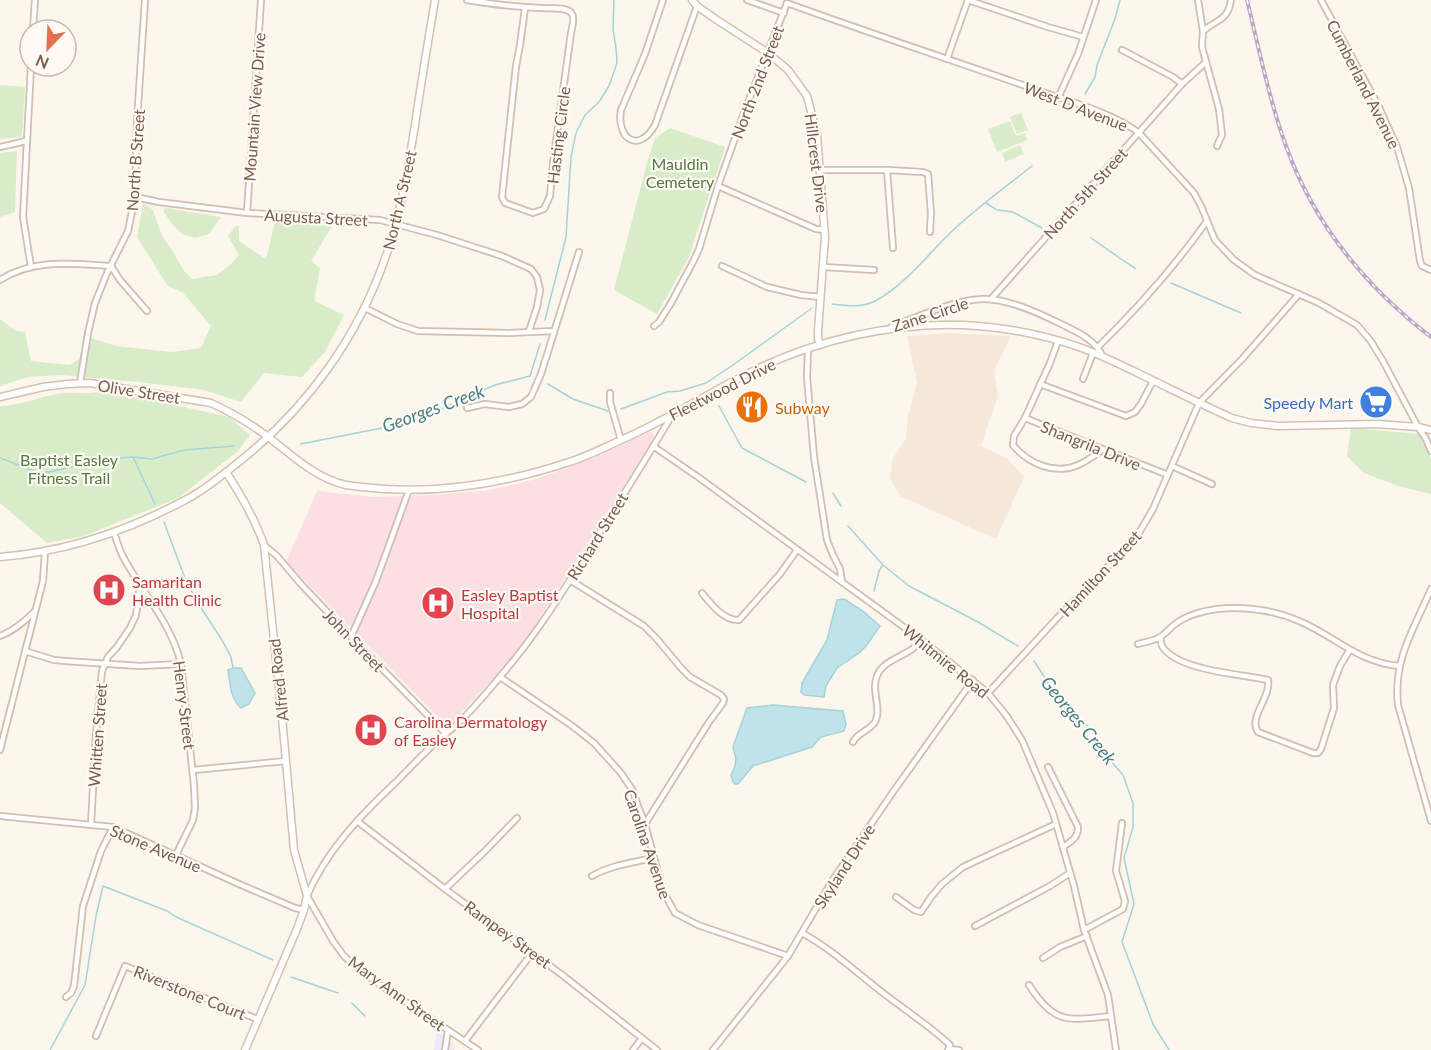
<svg xmlns="http://www.w3.org/2000/svg" width="1431" height="1050" font-family="Lato,sans-serif">
<style>
.residential{fill:#f5e8da}
.education{fill:#f3e8fa}
.medical{fill:#fbdfe3}
.green{fill:#d8ecc9}
.water{fill:#bfe3e8;stroke:#a5d3da;stroke-width:1.5}
.lines{fill:none;stroke-linecap:round;stroke-linejoin:round}
.stream{stroke:#a5d3da;stroke-width:1.5}
.street-casing{stroke:#d1beb0;stroke-width:8}
.secondary-casing{stroke:#d6c0b0;stroke-width:9}
.street{stroke:#fff;stroke-width:4.5}
.secondary{stroke:#fff;stroke-width:6}
.rail-casing{stroke:#b9a8c9;stroke-width:4}
.rail{stroke:#fffaf3;stroke-width:1.5;stroke-dasharray:4.5;stroke-linecap:butt}
.labels{text-anchor:middle;dominant-baseline:central;stroke-width:4.5;stroke-linejoin:round;paint-order:stroke}
.street-label{font-size:16px;fill:#7a5c4d;stroke:#fffaf3}
.park-label{font-size:16px;fill:#537a41;stroke:#fffaf3}
.shop-label{font-size:16px;fill:#366cbe;stroke:#fffaf3;text-anchor:end}
.food-label{font-size:16px;fill:#c56008;stroke:#fffaf3;text-anchor:start}
.health-label{font-size:16px;fill:#be3a42;stroke:#fffaf3;text-anchor:start}
.water-label{font-size:18px;font-style:italic;fill:#437c86;stroke:#fffaf3}
</style>
<rect width="100%" height="100%" fill="#fdf6ec"/>
<polygon class="residential" points="947,333 1011,336 994,371 998,396 981,446 1008,459 1024,477 996,539 900,496 890,479 893,458 906,439 908,417 917,382 907,336"/>
<polygon class="education" points="437,1029 455,1045 454,1050 434,1050"/>
<polygon class="medical" points="652,431 654,437 632,473 523,644 493,679 448,727 286,562 317,491 373,497 434,495 490,490 536,479 591,459"/>
<g class="green">
<polygon points="0,85 25,87 22,137 0,139"/>
<polygon points="1021,113 1028,130 1017,134 1010,117"/>
<polygon points="1010,121 1016,136 1025,133 1027,140 997,152 988,129"/>
<polygon points="670,128 725,147 689,257 657,314 614,290 647,163 655,138"/>
<polygon points="1020,145 1024,154 1005,162 1002,153"/>
<polygon points="17,151 15,212 0,217 0,153"/>
<polygon points="143,203 153,210 162,236 172,250 184,271 192,279 217,275 230,265 239,255 228,236 235,226 239,226 239,241 266,259 275,222 332,226 311,261 320,268 314,301 344,315 325,352 302,377 264,373 241,402 204,390 139,382 60,375 28,377 0,386 0,319 16,331 25,332 31,361 70,365 79,359 85,336 116,346 172,352 201,348 211,326 183,293 167,285 137,237"/>
<polygon points="165,208 221,217 209,234 195,238 182,234 172,224 164,212"/>
<path d="M100,392L152,400L229,417L250,435L237,452L178,498L84,536L47,543L0,503V406C18,406 34,399 52,395C68,391 84,395 100,392Z"/>
<polygon points="1351,428 1419,434 1431,459 1431,494 1401,487 1364,473 1347,456"/>
</g>
<g class="water">
<polygon points="844,599 863,611 880,626 866,646 859,653 837,668 826,686 824,697 804,695 801,692 802,683 827,640 837,600"/>
<path d="M233,668H241L255,693L249,704L241,708C230,698 230,684 228,670Z"/>
<polygon points="773,705 843,711 846,724 844,731 821,737 812,747 753,766 738,784 735,784 733,782 731,775 735,766 736,759 733,747 747,708"/>
</g>
<g class="lines">
<g class="stream">
<polyline points="1085,94 1095,77 1097,65 1115,19 1120,0"/>
<polyline points="986,203 997,210 1013,212 1042,228"/>
<path d="M1091,238C1106,248 1120,259 1135,268"/>
<polyline points="1171,283 1241,313"/>
<path d="M832,304C847,306 864,308 877,300C904,285 927,256 949,234C975,209 1004,188 1032,166"/>
<polyline points="545,320 566,237 571,157 576,133 585,115 599,102 609,86 617,63 616,48 613,29 614,0"/>
<polyline points="548,384 573,399 608,411"/>
<polyline points="719,406 742,448 806,482"/>
<polyline points="621,409 667,392 680,391 706,383 733,365 812,308"/>
<polyline points="301,444 387,427 441,409 495,385 530,376 540,344"/>
<polyline points="133,457 155,504"/>
<polyline points="0,458 34,471 49,472 108,459 132,457 152,459 184,450 234,446"/>
<polyline points="833,493 841,506"/>
<polyline points="164,522 186,581 203,611 222,640 231,657 233,668"/>
<polyline points="848,526 883,565 909,586 978,622 1018,646"/>
<polyline points="874,591 879,571 882,566"/>
<polyline points="1034,661 1058,698 1091,729 1110,760 1123,775 1133,803 1133,827 1124,858 1134,904 1122,942 1153,1024 1169,1050"/>
<polyline points="291,977 338,993"/>
<polyline points="352,1003 365,1016"/>
<polyline points="50,1050 85,985 96,916 103,886 167,911 176,917 273,960"/>
</g>
<g class="street-casing">
<g id="street">
<path d="M467,0C493,4 518,8 544,8C551,9 568,6 572,14C575,18 572,28 571,33L553,163L550,196L544,209L533,213L505,203L502,197L516,66L520,45L525,8"/>
<path d="M663,0L645,54L621,110C616,139 639,154 655,125L697,6"/>
<polyline points="747,0 784,13"/>
<polyline points="968,0 1048,27 1083,37"/>
<polyline points="1198,0 1203,31"/>
<polyline points="1321,0 1378,105 1397,147 1409,188 1420,261 1422,266 1431,270"/>
<path d="M787,3C869,33 952,60 1034,89C1065,100 1114,113 1139,133L1194,193L1201,206L1215,240L1234,260L1255,275L1319,303L1357,325L1370,340L1383,361L1418,427L1426,439L1431,451"/>
<polyline points="33,30 35,0"/>
<polyline points="1122,50 1173,77 1182,84"/>
<polyline points="947,59 968,0"/>
<polyline points="1058,98 1078,54 1096,0"/>
<path d="M1217,146L1222,135L1219,109L1202,47L1203,31C1217,19 1228,21 1231,0"/>
<polyline points="0,147 26,141"/>
<polyline points="820,170 887,170 923,172 928,174 931,213 930,232"/>
<polyline points="887,170 893,248"/>
<polyline points="718,186 816,229 825,230"/>
<polyline points="135,197 159,202 247,213 380,220 437,235 502,256 531,269 537,277 540,290 537,307 529,331"/>
<polyline points="247,213 261,0"/>
<polyline points="722,266 767,287 801,295 821,297"/>
<polyline points="31,267 23,217 31,66"/>
<polyline points="824,267 874,270"/>
<path d="M0,280C34,258 73,264 111,266L120,280L147,311"/>
<polyline points="991,299 1182,84 1206,62"/>
<polyline points="365,308 397,324 418,331 509,333 554,331"/>
<polyline points="654,326 659,322 671,303 693,262 699,249 718,186 745,110 787,3"/>
<path d="M891,327C917,317 954,300 982,299C1007,298 1039,313 1061,324C1077,332 1095,339 1103,357"/>
<polyline points="1058,341 1050,363 1025,418 1168,475"/>
<path d="M1098,347C1138,308 1175,266 1207,221"/>
<polyline points="808,349 807,377 814,457 827,540 833,555 840,569 842,582"/>
<polyline points="1083,379 1093,353"/>
<polyline points="80,383 88,333 95,303 107,273 128,231 135,197 137,121 145,0"/>
<polyline points="1040,384 1126,416 1135,412 1141,404 1153,381"/>
<polyline points="610,393 610,402 621,440"/>
<polyline points="467,408 485,404 509,407 522,404 531,397 541,374 579,252"/>
<path d="M1025,418L1014,436L1013,445C1028,464 1055,475 1078,465C1086,462 1095,455 1102,450"/>
<polyline points="653,446 698,477 927,644 988,693 1006,715 1022,740 1053,813 1074,886 1084,930 1108,995 1116,1050"/>
<polyline points="1172,466 1212,484"/>
<path d="M114,532C117,542 120,553 126,562C145,596 172,625 181,664L194,785L195,808L193,820L176,855"/>
<polyline points="265,546 277,556 300,583 351,637 446,734"/>
<polyline points="570,580 644,626 656,638 682,669 690,677 721,695 724,699 723,703 709,722 645,824"/>
<path d="M1431,589C1414,629 1393,659 1398,705L1431,821"/>
<path d="M702,593C711,604 724,621 739,620L780,574L797,550"/>
<path d="M0,636C14,631 24,622 34,612"/>
<polyline points="351,637 376,581 409,490"/>
<path d="M1160,637C1161,640 1161,643 1162,646C1177,671 1242,674 1268,680C1271,698 1248,717 1258,732L1313,753H1318L1321,749L1334,708L1333,685L1340,666L1349,651"/>
<path d="M1138,644C1145,642 1154,641 1160,637C1165,634 1169,629 1174,625C1185,616 1203,611 1217,609C1244,606 1274,610 1299,621C1335,636 1357,662 1399,666"/>
<polyline points="25,651 54,660 65,661 140,666 181,664"/>
<polyline points="500,677 571,725 594,743 621,773 633,791 638,806 645,824 663,891 675,913 698,925 788,956"/>
<polyline points="988,693 1059,616 1136,538 1153,509 1199,403 1243,358 1299,294"/>
<path d="M853,742C858,732 872,730 876,720C880,710 875,698 875,687C875,664 895,660 911,650C915,647 919,643 922,640"/>
<polyline points="0,750 43,581 45,551"/>
<path d="M1048,767L1078,827C1078,839 1071,841 1063,847"/>
<polyline points="193,770 286,761"/>
<polyline points="0,816 113,827 239,884 295,908 304,910"/>
<polyline points="357,821 445,889 561,974 657,1050"/>
<polyline points="91,824 96,734 102,671 108,657 117,647 130,628 136,615 140,585"/>
<path d="M592,876C611,865 632,863 653,858"/>
<polyline points="445,889 484,852 517,818"/>
<polyline points="896,897 914,910 921,912 931,897 942,884 963,867 1056,824"/>
<polyline points="975,926 1050,886 1070,873"/>
<polyline points="1084,930 1123,909 1125,901 1116,871 1122,823"/>
<path d="M802,933C835,951 861,977 891,999C911,1014 932,1028 950,1045L948,1050"/>
<polyline points="1043,958 1060,947 1087,936"/>
<path d="M1029,985C1055,1026 1069,1020 1111,1016"/>
<polyline points="66,997 71,993 74,986 83,906 101,851 113,827"/>
<polyline points="96,1036 125,966 257,1019"/>
<polyline points="465,1041 532,953"/>
<polyline points="949,1049 959,1050"/>
<polyline points="445,1050 448,1030"/>
<path d="M478,1050L376,982L357,968L344,956L333,941L307,896C326,851 361,815 396,782C410,768 423,754 438,740C443,735 450,731 455,726C473,710 489,690 504,672C535,636 560,596 585,556C614,510 643,464 671,417"/>
<polyline points="633,1050 642,1038"/>
<polyline points="713,1050 788,956 832,881 893,792 973,680"/>
</g>
</g>
<g class="secondary-casing">
<g id="secondary">
<polyline points="692,0 697,6 717,20 768,53 788,70 807,96 817,134 825,237 818,331 818,339 820,345"/>
<path d="M0,397L43,387L67,384L90,383L211,403C231,412 249,423 267,436C292,455 315,478 346,485C359,487 372,488 385,489C447,493 509,482 569,462C586,457 603,448 619,441C665,421 707,394 751,372C815,340 893,322 964,325C1003,327 1045,335 1082,348C1106,357 1129,369 1152,380C1179,393 1205,406 1232,418L1251,423L1278,426L1377,424L1418,427L1431,430"/>
<path d="M226,472C241,495 255,519 264,545L282,717L294,850L307,896L304,910L297,929L245,1050"/>
<path d="M0,557C66,552 130,530 189,498C207,488 224,474 240,461C308,407 359,336 387,253C401,212 408,168 415,125C421,83 428,42 435,0"/>
</g>
</g>
<use href="#street" class="street"/>
<use href="#secondary" class="secondary"/>
<g class="rail-casing">
<path id="rail" d="M1247,0C1259,49 1269,99 1286,146C1314,224 1366,287 1431,337"/>
</g>
<use href="#rail" class="rail"/>
</g>
<defs>
<g id="supermarket-disc" transform="scale(1.725)"><circle r="9.5" fill="#3f7fe0" stroke="#fffaf3"/><path d="M-6-5.5h2.5l.6 2H6L4.5 2H-2.5L-4.4-4H-6ZM-1.5 3.2a1.3 1.3 0 1 0 .1 0ZM3 3.2a1.3 1.3 0 1 0 .1 0Z" fill="#fff"/></g>
<g id="restaurant-disc" transform="scale(1.725)"><circle r="9.5" fill="#e8710a" stroke="#fffaf3"/><path d="M-5-6h1v4h1v-4h1v4h1v-4h1v5L-1.5 .5V6h-2V.5L-5-1ZM5-6V6H3V1.5H1.5Q1.5-4 5-6Z" fill="#fff"/></g>
<g id="hospital-disc" transform="scale(1.725)"><circle r="9.5" fill="#e0444e" stroke="#fffaf3"/><path d="M-5-5h3v3.5h4V-5h3V5h-3V1.5h-4V5h-3Z" fill="#fff"/></g>
</defs>
<g fill-rule="evenodd">
<use href="#supermarket-disc" x="1376" y="402"/>
<use href="#restaurant-disc" x="752" y="407"/>
<use href="#hospital-disc" x="109" y="590"/>
<use href="#hospital-disc" x="438" y="603"/>
<use href="#hospital-disc" x="371" y="730"/>
</g>
<g class="labels">
<g class="street-label">
<text transform="translate(757 82) rotate(-69)">North 2nd Street</text>
<text transform="translate(1364 84) rotate(63)">Cumberland Avenue</text>
<text transform="translate(1076 106) rotate(21)">West D Avenue</text>
<text transform="translate(254 107) rotate(-86)">Mountain View Drive</text>
<text transform="translate(558 135) rotate(-83)">Hasting Circle</text>
<text transform="translate(135 160) rotate(-86)">North B Street</text>
<text transform="translate(817 163) rotate(83)">Hillcrest Drive</text>
<text transform="translate(1085 193) rotate(-48)">North 5th Street</text>
<text transform="translate(399 200) rotate(-77)">North A Street</text>
<text transform="translate(316 217) rotate(3)">Augusta Street</text>
<text transform="translate(930 314) rotate(-18)">Zane Circle</text>
<text transform="translate(722 389) rotate(-27)">Fleetwood Drive</text>
<text transform="translate(139 391) rotate(9)">Olive Street</text>
<text transform="translate(1091 445) rotate(22)">Shangrila Drive</text>
<text transform="translate(597 536) rotate(-58)">Richard Street</text>
<text transform="translate(1100 573) rotate(-47)">Hamilton Street</text>
<text transform="translate(354 640) rotate(46)">John Street</text>
<text transform="translate(946 661) rotate(39)">Whitmire Road</text>
<text transform="translate(278 680) rotate(-96)">Alfred Road</text>
<text transform="translate(185 705) rotate(83)">Henry Street</text>
<text transform="translate(97 735) rotate(-86)">Whitten Street</text>
<text transform="translate(648 844) rotate(71)">Carolina Avenue</text>
<text transform="translate(156 848) rotate(23)">Stone Avenue</text>
<text transform="translate(844 866) rotate(-57)">Skyland Drive</text>
<text transform="translate(508 934) rotate(36)">Rampey Street</text>
<text transform="translate(190 992) rotate(22)">Riverstone Court</text>
<text transform="translate(397 993) rotate(36)">Mary Ann Street</text>
</g>
<g class="park-label">
<text x="680" y="163">Mauldin<tspan x="680" dy="18">Cemetery</tspan></text>
<text x="69" y="459">Baptist Easley<tspan x="69" dy="18">Fitness Trail</tspan></text>
</g>
<g class="shop-label">
<text x="1353" y="402">Speedy Mart</text>
</g>
<g class="food-label">
<text x="775" y="407">Subway</text>
</g>
<g class="health-label">
<text x="132" y="581">Samaritan<tspan x="132" dy="18">Health Clinic</tspan></text>
<text x="461" y="594">Easley Baptist<tspan x="461" dy="18">Hospital</tspan></text>
<text x="394" y="721">Carolina Dermatology<tspan x="394" dy="18">of Easley</tspan></text>
</g>
<g class="water-label">
<text transform="translate(433 408) rotate(-20)">Georges Creek</text>
<text transform="translate(1079 720) rotate(51)">Georges Creek</text>
</g>
</g>
<g transform="translate(48 48) rotate(203)"><circle r="28" fill="#fffaf3" stroke="#cabbb1" stroke-width="1.5"/>
<path d="M0-4.5L10 22L0 15L-10 22Z" fill="#e76f51"/>
<text y="-9" font-size="16" font-weight="bold" text-anchor="middle" fill="#7a5c4d">N</text>
</g>
</svg>
